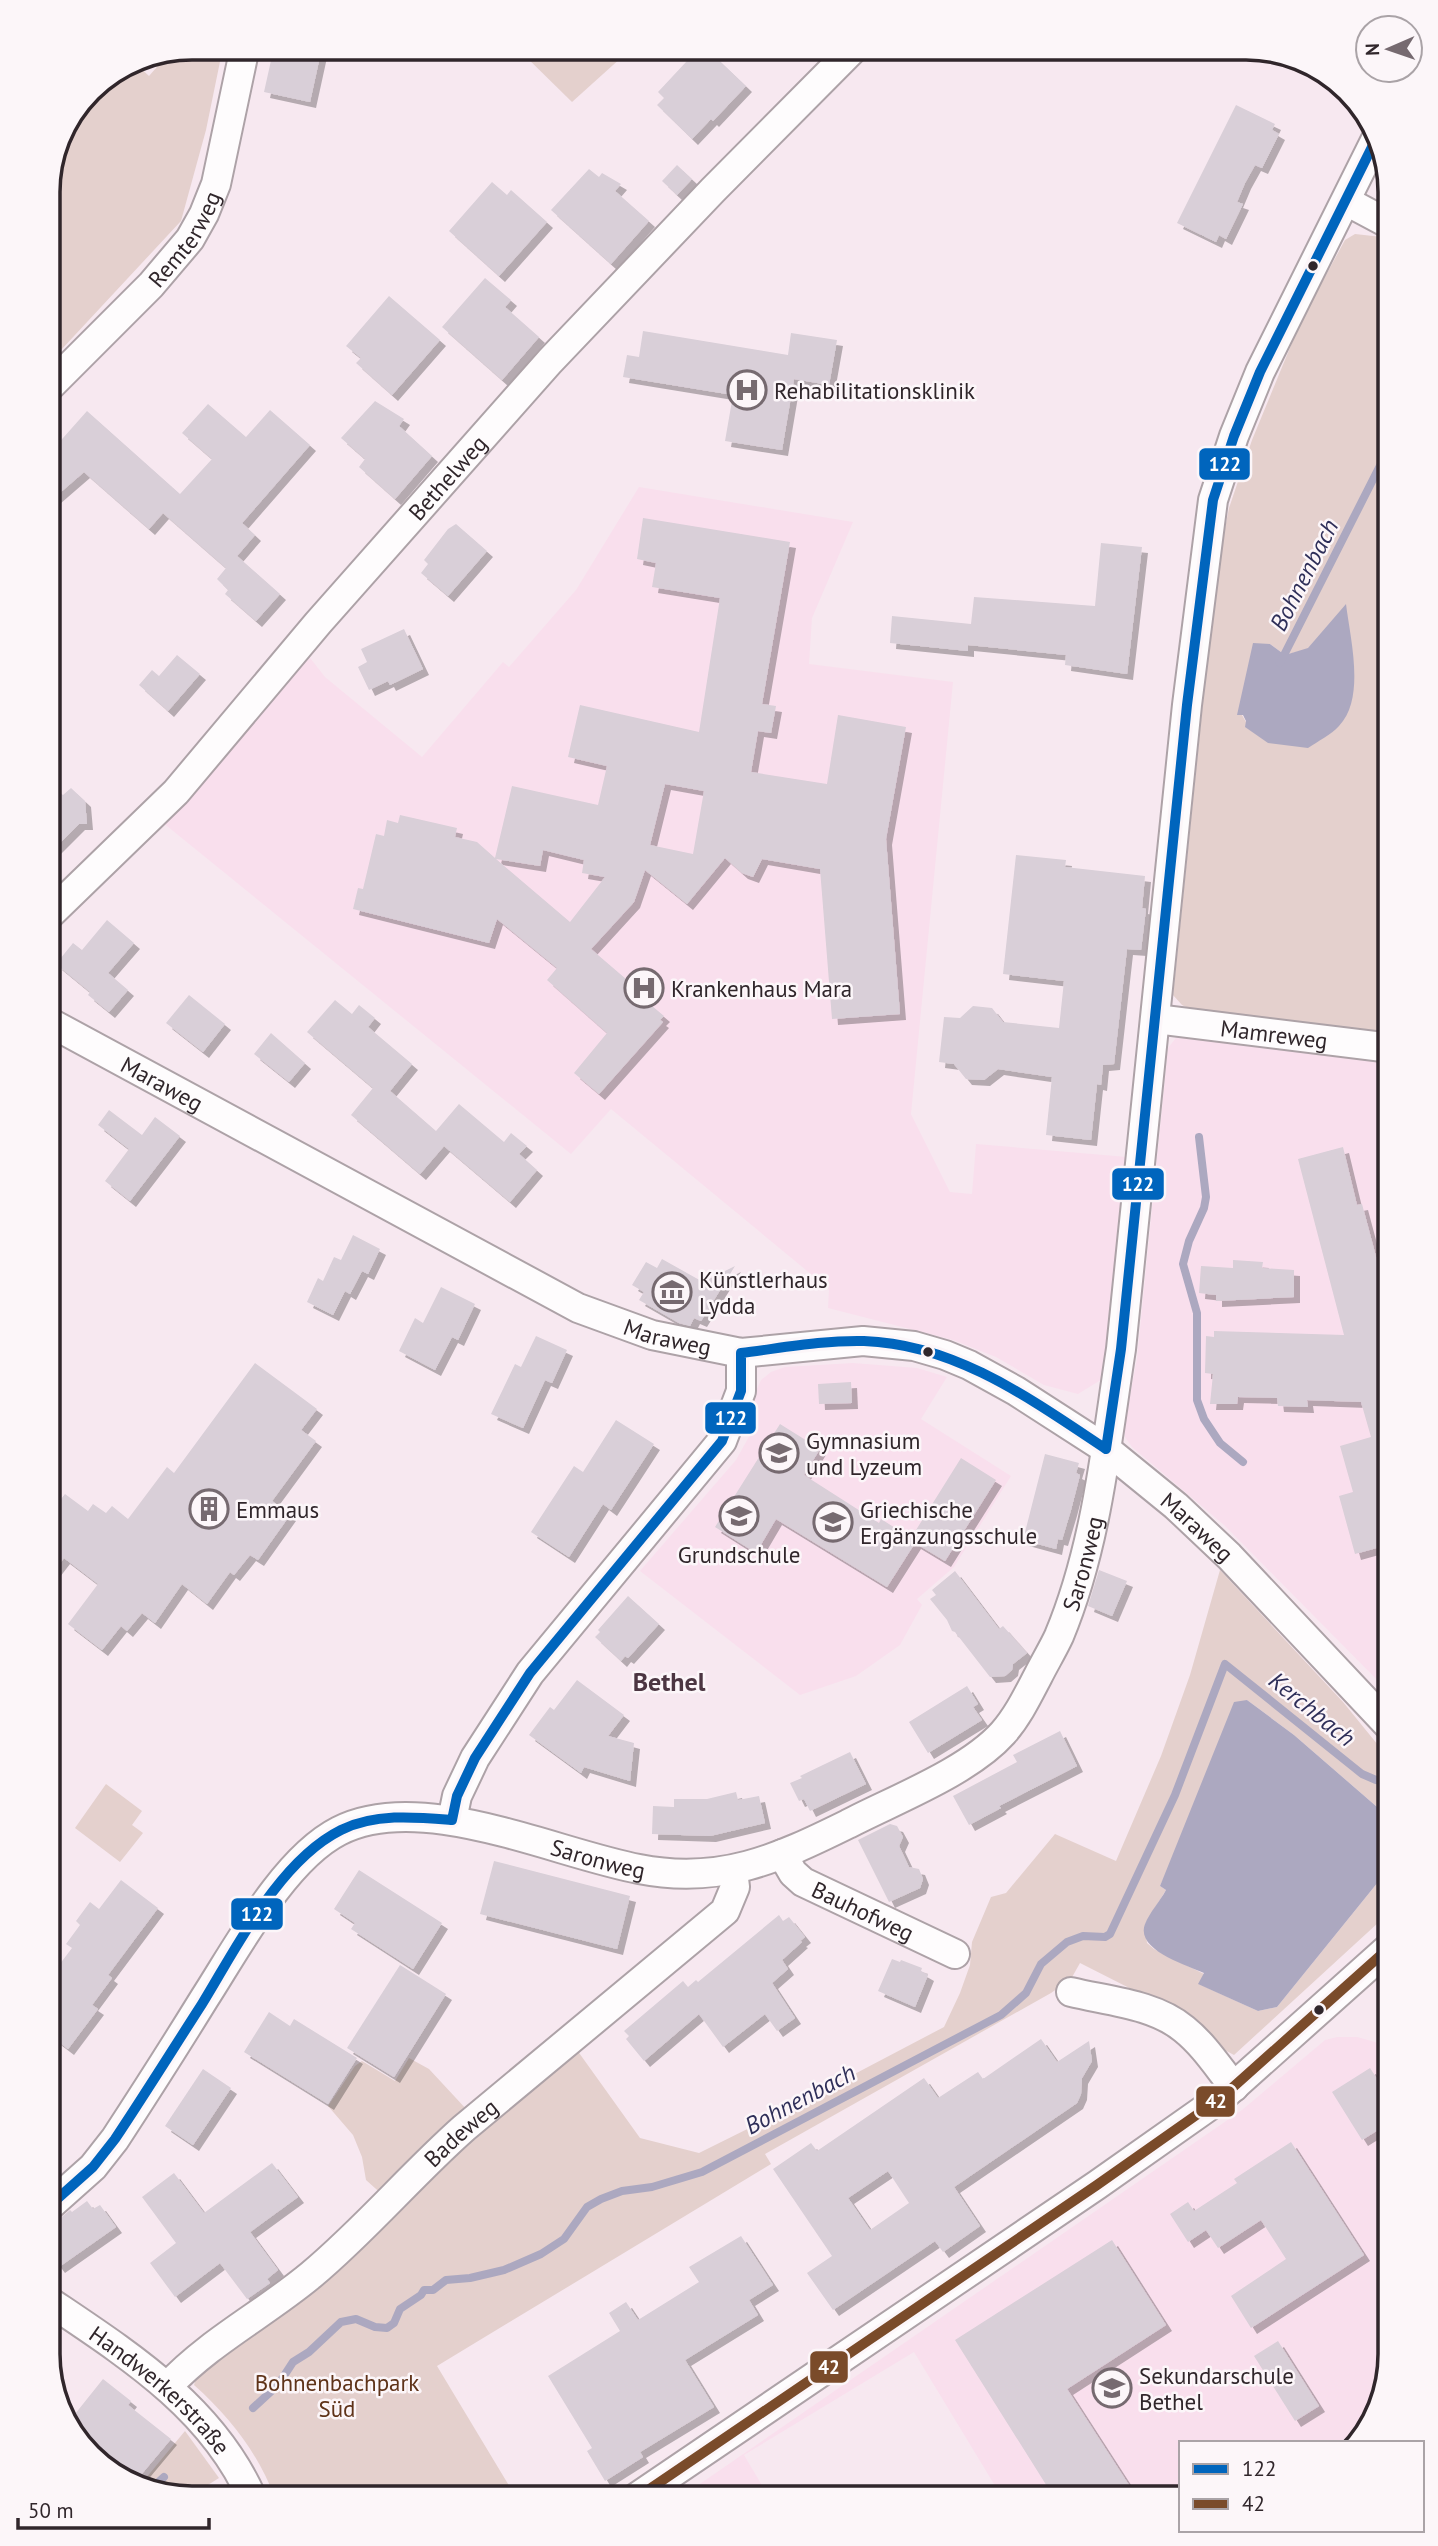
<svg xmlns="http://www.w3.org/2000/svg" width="1438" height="2546" font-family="'PT Sans',sans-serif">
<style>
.built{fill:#f9dfed}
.green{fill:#e4d0cd;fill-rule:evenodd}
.water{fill:#aca8c0}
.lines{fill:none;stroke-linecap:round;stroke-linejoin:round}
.stream{stroke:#aca8c0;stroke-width:8}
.building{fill:#d9cfd8;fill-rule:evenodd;filter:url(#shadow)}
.street-casing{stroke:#ada2a7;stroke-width:32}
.street{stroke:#fefcfd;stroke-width:28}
.bus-1-casing{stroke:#fcf6f9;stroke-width:16}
.bus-2-casing{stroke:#fcf6f9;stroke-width:16}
.bus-1{stroke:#0065bd;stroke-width:10}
.bus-2{stroke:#7a4b2a;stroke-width:10}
.bus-dot{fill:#30262b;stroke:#fcf6f9;stroke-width:2.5}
.labels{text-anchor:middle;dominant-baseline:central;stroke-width:5;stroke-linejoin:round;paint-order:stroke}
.street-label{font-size:23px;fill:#30262b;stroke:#fcf6f9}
.poi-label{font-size:23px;fill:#30262b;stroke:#fcf6f9;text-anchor:start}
.park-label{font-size:23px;fill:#5f3319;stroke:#fcf6f9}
.water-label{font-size:24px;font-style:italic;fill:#2f2f59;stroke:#fcf6f9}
.quarter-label{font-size:26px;font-weight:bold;fill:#4c3642;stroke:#fcf6f9}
.rim{fill:none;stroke:#30262b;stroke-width:3.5}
.line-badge{stroke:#fcf6f9;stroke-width:2.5}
.badge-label{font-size:19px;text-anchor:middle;font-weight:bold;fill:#fff}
</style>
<defs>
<filter id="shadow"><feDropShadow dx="6" dy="6" stdDeviation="0" flood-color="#0004"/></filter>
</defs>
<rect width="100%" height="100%" fill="#f7e8f0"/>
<g class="built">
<polygon points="639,487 853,522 812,618 809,664 953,682 911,1114 950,1192 972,1194 976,1144 1127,1157 1104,1378 1078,1394 1044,1385 996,1357 953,1340 828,1308 829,1289 611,1109 571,1154 162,822 307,654 325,677 422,757 503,662 509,667 576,590"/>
<polygon points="1179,1034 1391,1057 1391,1694 1224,1525 1132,1447 1125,1437 1124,1427 1137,1359 1168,1048"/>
<polygon points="853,1363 917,1368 947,1377 921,1419 1011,1476 954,1567 917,1599 922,1605 900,1645 856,1676 800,1695 640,1571 736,1460 751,1433 756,1391 761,1380 771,1372 785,1367"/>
<polygon points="1337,2037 1357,2037 1375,2042 1391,2051 1391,2355 1367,2434 1357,2443 1181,2443 1181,2499 1003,2499 914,2352 744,2455 770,2499 678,2499 1242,2110 1325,2040"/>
</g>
<g class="green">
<polygon points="191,47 223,47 206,130 181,221 48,364 48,182 58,136 90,89 133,61 149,76 171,51"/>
<polygon points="516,47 633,47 572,102"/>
<path d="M1355,234L1391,238V1034L1196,1012L1182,1005L1173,995L1216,574L1229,508L1252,440L1301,321L1345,240ZM1345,605L1246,722L1242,715L1270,644L1285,655L1308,649Z"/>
<path d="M1220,1570L1343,1702L1391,1761V1832L1384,1813L1294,1735L1247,1700L1160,1886L1166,1890L1145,1924L1147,1943L1154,1949L1204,1974L1199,1984L1258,2011L1277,2007L1391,1866V1911L1234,2055L1219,2047L1197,2021L1177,2009L1151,1999L1080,1963L1071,1979L1051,1993L765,2154L771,2164L437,2366L517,2499L275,2498C258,2453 230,2417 194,2385L199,2369L395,2206L366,2180L362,2157L353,2135L328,2106L355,2066L362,2061L395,2081L409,2058L429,2069L481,2125L577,2050L640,2138L699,2153L788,2109L944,2027L960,1993L970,1965L972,1942L991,1897L1006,1893L1055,1834L1116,1861L1161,1756L1190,1675Z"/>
<polygon points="106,1784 142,1811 132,1825 143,1833 120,1862 75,1828"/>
<polygon points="185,2431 219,2478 187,2498 141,2484"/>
</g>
<g class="water">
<path d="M1346,604C1350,638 1366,698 1339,726C1331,735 1318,741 1308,748L1268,743L1245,727L1246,721L1243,715H1237L1253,643L1270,644L1285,655L1308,648Z"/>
<path d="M1247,1700L1294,1735L1384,1813L1391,1832V1866L1277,2007L1258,2011L1198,1984L1204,1973C1186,1965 1135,1950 1145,1924C1150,1912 1160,1901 1166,1890L1160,1886L1234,1702Z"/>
</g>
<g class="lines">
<g class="stream">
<polyline points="1280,663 1391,444"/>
<polyline points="1199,1137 1206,1197 1204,1208 1189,1241 1183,1264 1197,1313 1197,1400 1204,1419 1220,1443 1243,1462"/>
<polyline points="253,2408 278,2385 293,2362 309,2352 341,2322 356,2319 375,2327 387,2328 394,2323 400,2309 421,2295 424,2290 433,2290 446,2280 470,2278 504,2270 541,2254 564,2239 587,2207 601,2199 622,2191 652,2187 702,2172 1001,2015 1026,1993 1041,1964 1067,1942 1083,1936 1105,1937 1110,1934 1175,1795 1225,1664 1362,1774 1376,1780"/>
<polyline points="152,2488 164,2477"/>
</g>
</g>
<g class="building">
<polygon points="274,47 322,47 310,102 264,92"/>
<polygon points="700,47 705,47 746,86 713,121 711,119 692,139 657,105 664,98 658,92"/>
<polygon points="1236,105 1275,124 1272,130 1279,134 1262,168 1255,165 1245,183 1237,202 1243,204 1226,239 1219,235 1216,242 1177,223"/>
<polygon points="677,165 692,179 677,195 662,181"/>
<polygon points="589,169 599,177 602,173 621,184 615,191 649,221 611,264 551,210"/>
<polygon points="492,182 507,195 511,190 547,222 499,276 449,231"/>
<polygon points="485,278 511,300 505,307 539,337 502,380 442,327"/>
<polygon points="389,296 440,340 392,395 356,363 361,358 346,346"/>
<polygon points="643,331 788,355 791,333 837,340 829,385 794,379 782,450 725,441 733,395 623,377 627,355 639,357"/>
<polygon points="375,401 404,419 399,426 432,456 395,499 359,467 365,459 341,438"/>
<polygon points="208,404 246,437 270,410 310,445 242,523 255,535 237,556 280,594 256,621 225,594 228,590 217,579 226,568 163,513 149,529 84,472 47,504 47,456 87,411 180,494 212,459 182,433"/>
<path d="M643,518L790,542L762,704L776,706L771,733L758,731L751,772L827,784L838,715L906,727L886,839L900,1014L832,1019L820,869L762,859L753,877L742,873L725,858L687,904L645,870L634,902L591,949L633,985L641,993L639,995L664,1016L660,1020L663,1022L599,1094L574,1073L607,1033L547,980L557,968L497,919L489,943L353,909L358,888L363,889L376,834L384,836L387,820L398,823L400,815L457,828L455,837L477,842L495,858L512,786L598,805L607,766L568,757L580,705L699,732L720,598L652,587L656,563L637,559ZM665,784L704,791L693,854L650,845ZM543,850L584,860L582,873L605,877L570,922L496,859L540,866Z"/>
<polygon points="456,524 487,551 448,596 421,573 428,564 424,560 448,529"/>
<polygon points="1101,543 1142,547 1127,674 1065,665 1066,655 968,645 968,651 890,643 892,616 971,624 974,597 1095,606"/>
<polygon points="404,629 423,669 390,685 388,681 369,690 358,667 367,662 361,649"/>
<polygon points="177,655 200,674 168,711 139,685 152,670 159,676"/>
<polygon points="47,782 63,795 71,788 85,801 87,824 79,824 47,856"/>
<polygon points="1016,855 1066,860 1065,867 1145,876 1142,908 1146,909 1141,950 1127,949 1114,1064 1103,1065 1101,1085 1097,1084 1091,1140 1046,1135 1052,1077 998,1069 984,1080 966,1079 954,1064 939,1062 944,1017 960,1018 973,1006 992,1008 1003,1022 1059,1028 1064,981 1003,974"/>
<polygon points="107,920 134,943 108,973 128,990 109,1012 88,995 90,992 56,964 73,943 82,950"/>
<polygon points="189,995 225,1024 203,1052 166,1023"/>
<polygon points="335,1000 352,1014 359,1005 375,1018 368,1027 412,1064 390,1091 436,1131 459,1104 504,1142 511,1133 527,1146 519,1154 537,1170 510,1202 444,1146 420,1174 351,1115 373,1088 307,1032"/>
<polygon points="271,1033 305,1063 289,1082 254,1054"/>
<polygon points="109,1110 142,1135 155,1117 180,1136 130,1201 105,1181 129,1149 98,1125"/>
<polygon points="1343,1147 1357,1205 1362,1204 1391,1313 1391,1544 1355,1554 1339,1496 1353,1492 1340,1446 1371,1437 1361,1402 1307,1400 1308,1407 1278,1406 1277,1398 1238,1397 1237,1404 1210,1404 1213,1374 1205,1373 1206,1336 1214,1337 1214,1331 1344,1335 1298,1159"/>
<polygon points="353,1235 380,1249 368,1274 362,1271 350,1294 345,1291 333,1315 307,1302 318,1278 323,1281 334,1257 341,1260"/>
<polygon points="662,1259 703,1282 735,1266 701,1321 694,1318 690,1326 679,1323 639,1300 644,1292 632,1285 646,1262 657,1268"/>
<polygon points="1233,1260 1263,1262 1262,1268 1294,1270 1294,1297 1216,1301 1216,1295 1199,1293 1201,1266 1233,1268"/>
<polygon points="441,1287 475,1304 458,1340 452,1337 435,1370 399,1351 415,1318 423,1323"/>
<polygon points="536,1336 567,1350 552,1383 545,1380 523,1428 491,1414 515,1364 521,1367"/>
<polygon points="255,1363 317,1409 301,1430 316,1441 272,1501 290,1515 258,1560 250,1555 234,1575 230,1572 207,1604 182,1584 155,1623 142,1613 127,1631 121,1626 102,1650 68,1624 98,1584 64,1558 47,1580 47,1517 65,1494 88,1511 93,1504 106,1513 112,1506 128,1519 167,1467 174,1473"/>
<polygon points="851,1382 852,1403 819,1404 818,1384"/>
<polygon points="616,1420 654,1444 611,1510 603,1504 569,1557 531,1532 574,1466 583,1472"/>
<polygon points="780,1424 820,1449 804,1475 879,1523 881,1519 911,1538 961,1458 996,1480 945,1561 915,1543 887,1587 776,1519 756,1553 715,1527"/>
<polygon points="1045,1454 1079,1463 1076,1473 1080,1475 1071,1510 1062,1540 1058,1539 1056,1549 1023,1540"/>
<polygon points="1099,1570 1127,1581 1112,1616 1088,1606"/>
<polygon points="955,1571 999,1629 1003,1626 1027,1653 1013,1664 1012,1670 1005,1676 990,1677 955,1632 952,1631 947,1620 930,1599 936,1595 932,1590"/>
<polygon points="628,1596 659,1624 628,1658 625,1656 621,1661 595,1637 600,1632 598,1630"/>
<polygon points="577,1680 624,1715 608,1736 634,1743 630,1781 584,1767 581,1773 529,1735 550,1707 554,1710"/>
<polygon points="967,1686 978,1704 973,1707 982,1720 928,1753 909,1722"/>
<polygon points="1060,1731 1077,1766 999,1806 1001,1808 969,1825 953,1796 1017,1762 1013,1755"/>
<polygon points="850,1752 866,1784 810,1811 804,1799 799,1801 790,1783 802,1778 800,1776"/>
<polygon points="736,1792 738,1800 759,1796 765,1823 710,1836 652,1834 653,1806 674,1807 674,1799 707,1799"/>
<polygon points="890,1824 897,1826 903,1837 899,1846 909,1867 919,1869 923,1879 920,1888 889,1902 858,1840"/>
<polygon points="494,1861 630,1896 617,1949 480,1914"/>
<polygon points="359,1870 442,1923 413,1969 351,1929 355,1923 334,1909"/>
<polygon points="121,1880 158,1908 108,1975 112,1978 92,2005 98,2009 68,2049 47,2033 47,1981 72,1948 66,1944 80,1925 76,1921 90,1902 99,1909"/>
<polygon points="779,1915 783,1921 789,1917 805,1937 800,1941 802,1942 782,1960 788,1969 772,1983 795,2018 777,2031 765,2014 723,2047 699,2014 644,2061 626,2039 629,2036 624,2031 683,1981 688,1987 696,1980 698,1982"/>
<polygon points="892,1959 900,1962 901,1960 922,1968 921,1971 928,1975 915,2007 878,1991"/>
<polygon points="400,1965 446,1994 394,2077 347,2048"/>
<polygon points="269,2012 290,2026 294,2019 357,2058 328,2104 244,2052"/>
<path d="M1041,2039L1057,2062L1089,2041L1092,2061L1082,2078L1081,2094L1077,2103L954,2187L980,2226L943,2252L935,2241L833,2310L807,2273L832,2256L773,2169L811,2143L817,2151L924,2078L938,2098L978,2072L983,2079ZM888,2171L909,2203L870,2230L848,2198Z"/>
<polygon points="1370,2068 1391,2100 1391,2122 1362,2140 1332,2092"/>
<polygon points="203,2069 231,2088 193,2145 165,2126"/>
<polygon points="1291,2142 1364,2255 1251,2328 1231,2296 1286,2259 1261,2220 1218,2248 1206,2230 1188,2242 1170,2214 1188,2202 1194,2211 1237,2183 1234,2179"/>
<polygon points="272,2163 298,2197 250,2232 278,2270 267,2279 270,2283 247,2299 220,2263 175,2297 150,2263 176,2243 142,2197 174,2173 204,2213"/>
<polygon points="87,2201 93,2209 100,2205 116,2227 59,2267 47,2251 47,2224 57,2221 70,2210 72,2212"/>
<polygon points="741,2236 773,2285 749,2300 758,2315 685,2360 714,2407 640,2452 643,2457 605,2481 587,2451 592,2448 548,2376 620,2331 609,2313 626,2302 638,2320 699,2282 689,2267"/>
<polygon points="1112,2240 1166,2325 1067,2389 1138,2499 1055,2499 955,2340"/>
<polygon points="1278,2341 1319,2406 1295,2421 1254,2356"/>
<polygon points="103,2379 131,2401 128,2405 171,2439 135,2482 112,2475 67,2424"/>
</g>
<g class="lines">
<g class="street-casing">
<g id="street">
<polyline points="1346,201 1391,225"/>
<path id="s1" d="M48,388L151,285L190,239L204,214L216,184L245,47"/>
<path id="s2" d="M47,917L176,792L318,623L550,361L713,190L855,47"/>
<path id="s3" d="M1156,1019L1391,1048"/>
<path id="s4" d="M47,1021L578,1308L652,1335L741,1353L863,1341L914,1346L945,1355L969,1365L1016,1391L1106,1449L1176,1506L1229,1556L1391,1728"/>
<polyline points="452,1820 457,1796 475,1758 530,1673 722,1441 741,1391 741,1353"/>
<path id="s5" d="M782,1854L793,1873L803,1882L955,1954"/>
<path d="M1071,1992C1108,2001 1154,2004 1184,2029C1204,2045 1218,2067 1234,2087"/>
<path id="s6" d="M47,2208L93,2167L115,2139C145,2093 175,2046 204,1999C237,1948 284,1859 339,1831C421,1789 554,1853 639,1869C720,1885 777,1859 848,1824C894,1800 968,1772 1003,1733C1018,1716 1028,1695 1038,1676C1045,1662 1053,1649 1059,1636C1097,1545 1106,1445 1121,1349L1187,705L1213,500L1234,436L1260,372L1378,135"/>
<path id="s7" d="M47,2300C127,2354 212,2407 252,2498"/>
<path id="s8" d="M168,2386C209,2342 264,2314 311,2275C365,2230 411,2175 464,2128L725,1911L735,1887L733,1871"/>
<polyline points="634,2499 1097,2185 1222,2097 1391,1946"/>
</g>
</g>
<use href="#street" class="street"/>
<g class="bus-1-casing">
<path id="bus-1" d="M47,2208L93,2167L115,2139C145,2094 173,2049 202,2004C237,1947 279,1861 341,1830C375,1813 416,1817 452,1820L457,1796L475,1758L530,1673L722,1441L741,1391V1353C782,1348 823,1340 864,1341C956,1344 1032,1400 1106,1449L1121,1349L1187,705L1213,500L1234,436L1260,372L1378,135"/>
</g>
<g class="bus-2-casing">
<polyline id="bus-2" points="635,2499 1097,2185 1222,2097 1391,1946"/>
</g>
<use href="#bus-1" class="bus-1"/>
<use href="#bus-2" class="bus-2"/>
</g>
<defs>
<g id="hospital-ring" transform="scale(2.0125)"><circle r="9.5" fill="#fcf6f9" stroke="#766a70" stroke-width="1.5"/><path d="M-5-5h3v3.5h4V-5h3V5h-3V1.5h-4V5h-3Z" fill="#766a70"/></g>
<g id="museum-ring" transform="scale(2.0125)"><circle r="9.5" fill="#fcf6f9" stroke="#766a70" stroke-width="1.5"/><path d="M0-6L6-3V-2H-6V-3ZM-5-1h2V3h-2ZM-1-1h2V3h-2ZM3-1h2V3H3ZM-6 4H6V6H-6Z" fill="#766a70"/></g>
<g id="school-ring" transform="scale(2.0125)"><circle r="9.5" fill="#fcf6f9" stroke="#766a70" stroke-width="1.5"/><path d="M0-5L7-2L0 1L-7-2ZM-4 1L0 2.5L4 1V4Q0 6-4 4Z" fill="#766a70"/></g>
<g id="building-ring" transform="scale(2.0125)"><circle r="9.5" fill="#fcf6f9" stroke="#766a70" stroke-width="1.5"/><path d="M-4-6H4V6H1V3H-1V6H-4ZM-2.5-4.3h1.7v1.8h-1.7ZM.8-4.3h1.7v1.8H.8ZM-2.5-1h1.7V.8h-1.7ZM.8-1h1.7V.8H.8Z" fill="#766a70"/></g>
</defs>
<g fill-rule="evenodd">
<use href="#hospital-ring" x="747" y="390"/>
<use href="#hospital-ring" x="644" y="988"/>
<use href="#museum-ring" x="672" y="1292"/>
<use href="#school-ring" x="779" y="1453"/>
<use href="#building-ring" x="209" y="1509"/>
<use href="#school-ring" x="739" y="1516"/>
<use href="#school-ring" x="833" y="1522"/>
<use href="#school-ring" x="1112" y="2388"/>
</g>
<g class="bus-dot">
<circle cx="1313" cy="266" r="6"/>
<circle cx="928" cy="1352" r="6"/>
<circle cx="1319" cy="2010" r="6"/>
</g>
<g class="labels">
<g class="street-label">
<text stroke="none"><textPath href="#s1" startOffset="203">Remterweg</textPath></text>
<text stroke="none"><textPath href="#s2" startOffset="595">Bethelweg</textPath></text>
<text stroke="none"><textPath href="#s3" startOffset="119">Mamreweg</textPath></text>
<text stroke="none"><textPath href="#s4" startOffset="131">Maraweg</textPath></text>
<text stroke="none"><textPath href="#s4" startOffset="698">Maraweg</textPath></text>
<text stroke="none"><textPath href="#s4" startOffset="1286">Maraweg</textPath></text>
<text stroke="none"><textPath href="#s6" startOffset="1377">Saronweg</textPath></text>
<text stroke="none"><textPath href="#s6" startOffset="747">Saronweg</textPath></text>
<text stroke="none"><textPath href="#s5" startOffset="102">Bauhofweg</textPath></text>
<text stroke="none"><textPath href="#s8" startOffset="388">Badeweg</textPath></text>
<text stroke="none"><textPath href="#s7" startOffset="145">Handwerkerstraße</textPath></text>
</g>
<g class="poi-label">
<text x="774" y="390">Rehabilitationsklinik</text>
<text x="671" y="988">Krankenhaus Mara</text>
<text x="699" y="1279">Künstlerhaus<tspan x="699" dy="26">Lydda</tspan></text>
<text x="806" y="1440">Gymnasium<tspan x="806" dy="26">und Lyzeum</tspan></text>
<text x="236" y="1509">Emmaus</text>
<text x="860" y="1509">Griechische<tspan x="860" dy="26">Ergänzungsschule</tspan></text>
<text x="739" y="1554" text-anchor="middle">Grundschule</text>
<text x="1139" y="2375">Sekundarschule<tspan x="1139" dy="26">Bethel</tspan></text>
</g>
<g class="park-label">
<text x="337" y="2382">Bohnenbachpark<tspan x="337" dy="26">Süd</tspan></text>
</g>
<g class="water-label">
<text transform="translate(1304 575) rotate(-63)">Bohnenbach</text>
<text transform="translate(1312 1709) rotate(39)">Kerchbach</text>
<text transform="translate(800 2099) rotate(-28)">Bohnenbach</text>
</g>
<g class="quarter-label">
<text x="669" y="1681">Bethel</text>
</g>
</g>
<path d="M0 0H1438V2546H0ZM192 60H1246A132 132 0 0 1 1378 192V2354A132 132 0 0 1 1246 2486H192A132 132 0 0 1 60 2354V192A132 132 0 0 1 192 60Z" fill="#fcf6f9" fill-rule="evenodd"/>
<path class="rim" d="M192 60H1246A132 132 0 0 1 1378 192V2354A132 132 0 0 1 1246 2486H192A132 132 0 0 1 60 2354V192A132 132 0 0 1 192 60Z"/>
<g class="line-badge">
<rect x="1198" y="447" width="53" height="34" rx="7" fill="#0065bd"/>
<rect x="1111" y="1167" width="54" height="34" rx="7" fill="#0065bd"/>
<rect x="704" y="1401" width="53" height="34" rx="7" fill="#0065bd"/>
<rect x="230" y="1897" width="54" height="34" rx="7" fill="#0065bd"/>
<rect x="1195" y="2085" width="41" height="33" rx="7" fill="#7a4b2a"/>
<rect x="809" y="2350" width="40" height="34" rx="7" fill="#7a4b2a"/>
</g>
<g class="badge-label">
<text x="1225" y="471">122</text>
<text x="1138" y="1191">122</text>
<text x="731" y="1425">122</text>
<text x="257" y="1921">122</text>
<text x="1216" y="2108">42</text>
<text x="829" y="2374">42</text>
</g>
<rect x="1179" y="2441" width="245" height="91" fill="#fcf6f9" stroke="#aaa3a7" stroke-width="2"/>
<rect x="1193" y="2464" width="35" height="10" fill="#0065bd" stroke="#aaa3a7" stroke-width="2"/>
<text x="1242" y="2476" font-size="21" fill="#30262b">122</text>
<rect x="1193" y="2499" width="35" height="10" fill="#7a4b2a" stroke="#aaa3a7" stroke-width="2"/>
<text x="1242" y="2511" font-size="21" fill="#30262b">42</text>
<g transform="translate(1389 49) rotate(268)"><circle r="33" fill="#fcf6f9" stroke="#aaa3a7" stroke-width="2"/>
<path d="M0-5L12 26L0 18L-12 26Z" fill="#766a70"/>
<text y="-10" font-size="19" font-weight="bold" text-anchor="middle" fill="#30262b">N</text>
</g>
<path d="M18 2518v10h191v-10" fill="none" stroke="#30262b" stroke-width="3.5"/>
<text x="28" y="2518" font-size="21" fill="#30262b" stroke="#fcf6f9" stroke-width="5" paint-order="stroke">50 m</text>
</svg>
